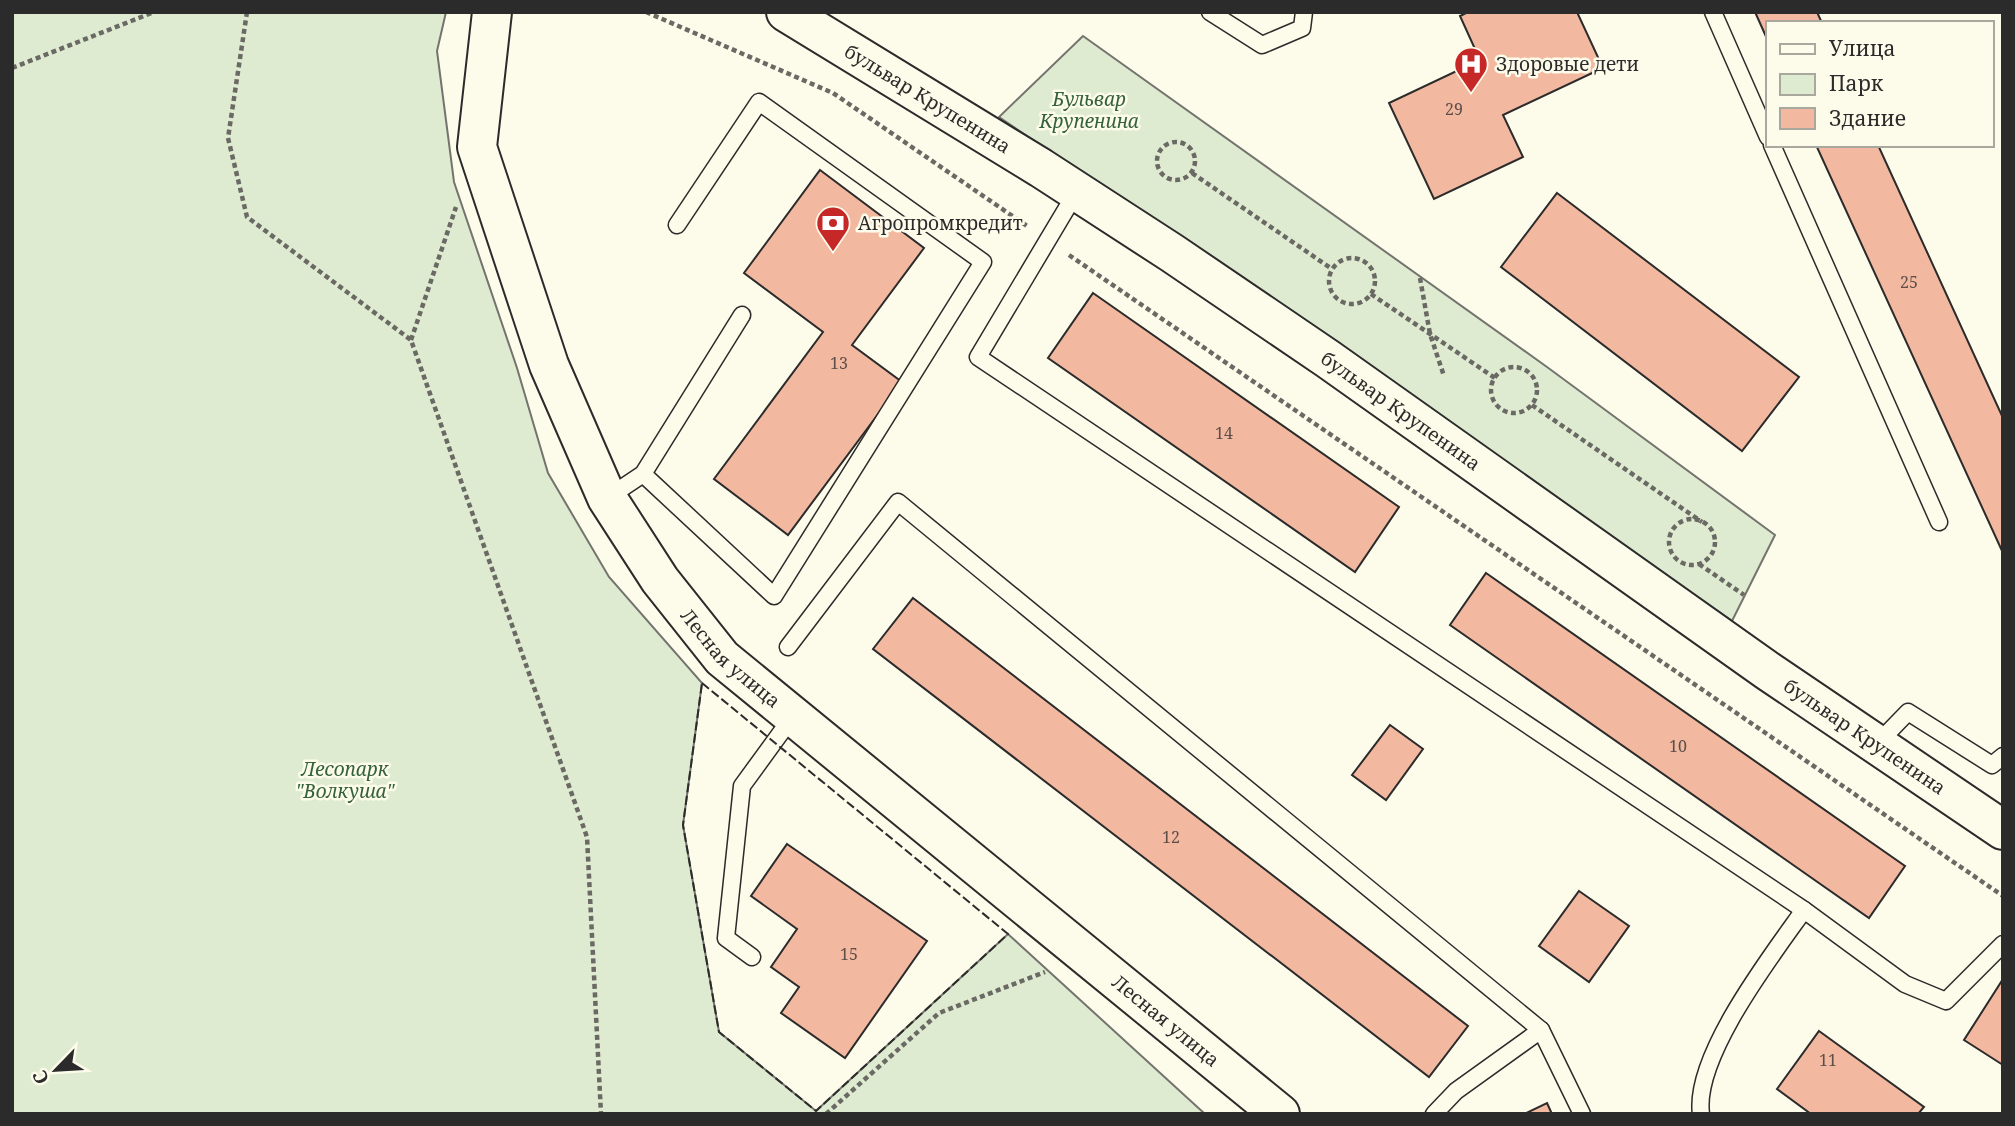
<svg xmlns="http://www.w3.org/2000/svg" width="2015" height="1126" font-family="'Noto Serif',serif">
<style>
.green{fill:#deebd1;stroke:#74746e;stroke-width:2}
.building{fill:#f2b8a0;stroke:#2b2b2b;stroke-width:2}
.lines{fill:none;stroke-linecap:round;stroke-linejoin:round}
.lane-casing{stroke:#2b2b2b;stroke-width:19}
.secondary-casing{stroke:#2b2b2b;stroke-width:42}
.path{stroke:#6a6964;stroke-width:4.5;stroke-dasharray:5 3.5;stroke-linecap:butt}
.lane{stroke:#fdfbea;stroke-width:16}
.secondary{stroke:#fdfbea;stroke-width:38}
.fence{stroke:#2b2b2b;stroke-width:2;stroke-dasharray:9 3.5;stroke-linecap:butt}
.labels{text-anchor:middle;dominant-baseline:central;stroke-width:5;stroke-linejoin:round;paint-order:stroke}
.number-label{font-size:16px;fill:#5d4e48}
.poi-label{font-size:19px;fill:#2b2b2b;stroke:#fdfbea;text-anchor:start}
.street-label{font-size:19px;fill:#2b2b2b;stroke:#fdfbea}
.park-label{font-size:19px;font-style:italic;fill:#34623c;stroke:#fdfbea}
</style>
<rect width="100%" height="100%" fill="#fdfbea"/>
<g class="green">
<polygon points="12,12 446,12 437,51 454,182 517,368 548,473 609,577 702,683 683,825 719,1032 816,1111 1008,934 1205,1114 12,1114"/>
<polygon points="1083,36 1547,367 1775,535 1732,621 1433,413 999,117"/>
</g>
<g class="building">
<polygon points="1468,12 1577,12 1603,68 1503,115 1523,157 1434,199 1389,103 1480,60 1460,16"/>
<polygon points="1755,12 1817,12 1822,23 1768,23 1768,41"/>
<polygon points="1816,145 1878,145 2003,418 2003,553"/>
<polygon points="820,170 924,248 852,345 902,382 788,535 714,479 823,332 744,273"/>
<polygon points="1557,193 1799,377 1742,451 1501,267"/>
<polygon points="1093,293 1399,507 1355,572 1048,358"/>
<polygon points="1486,573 1905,866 1869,918 1450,625"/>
<polygon points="913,598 1468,1026 1429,1077 873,649"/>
<polygon points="1390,725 1423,749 1386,800 1352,775"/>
<polygon points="787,844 927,941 845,1058 781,1013 799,987 771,967 797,929 751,896"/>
<polygon points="1579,891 1629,926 1589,982 1539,946"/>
<polygon points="2003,979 2003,1065 1964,1040"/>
<polygon points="1819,1031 1924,1107 1918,1114 1811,1114 1777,1089"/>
<polygon points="1547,1103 1552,1114 1524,1114"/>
</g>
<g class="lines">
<g class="lane-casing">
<g id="lane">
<polyline points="1210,12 1262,45 1302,28 1304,12"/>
<polyline points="1713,12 1768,137"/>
<polyline points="1772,145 1939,522"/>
<polyline points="1077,191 978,357 1804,910 1905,984 1946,1001 2003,944"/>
<polyline points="643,474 774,596 983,262 759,102 677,225"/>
<polyline points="607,498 643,474 742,315"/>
<polyline points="788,647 898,502 1541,1030 1456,1091 1434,1114"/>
<polyline points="1876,745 1908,712 1992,765 2003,756"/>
<polyline points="752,957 726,938 742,786 793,716"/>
<polyline points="1541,1030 1582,1114"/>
<path d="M1701,1114C1693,1057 1772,955 1804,910"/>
</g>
</g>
<g class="secondary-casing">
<g id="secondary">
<path id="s1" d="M492,12L477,147L549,365L607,498L660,580L722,658L1280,1114"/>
<path id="s2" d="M786,12L1041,168L1172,253L1328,359L1768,671L2003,830"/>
</g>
</g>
<g class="path">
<polyline points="247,12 228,138 247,217 411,340 587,837 601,1114"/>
<polyline points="646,12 833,93 1027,226"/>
<polyline points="12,68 154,12"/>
<circle cx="1176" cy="161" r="19"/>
<polyline points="1192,173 1332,269"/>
<polyline points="1069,255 2003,896"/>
<circle cx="1352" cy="281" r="23"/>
<polyline points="1420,278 1430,334 1444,376"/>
<polyline points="1371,294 1495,378"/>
<polyline points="411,340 456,207"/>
<circle cx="1514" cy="390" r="23"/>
<polyline points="1532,405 1702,522"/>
<circle cx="1692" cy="542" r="23"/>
<polyline points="1699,564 1744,595"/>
<polyline points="826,1114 939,1013 1045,972"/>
</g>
<use href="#lane" class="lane"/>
<use href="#secondary" class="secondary"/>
<polygon class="fence" points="702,683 1008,934 816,1111 719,1032 683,825"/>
</g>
<defs>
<g id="hospital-pin" transform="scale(1.75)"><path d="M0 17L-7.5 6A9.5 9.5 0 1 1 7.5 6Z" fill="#c62828" stroke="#fdfbea"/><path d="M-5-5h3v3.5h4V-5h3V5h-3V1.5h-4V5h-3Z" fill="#fff"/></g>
<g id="bank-pin" transform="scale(1.75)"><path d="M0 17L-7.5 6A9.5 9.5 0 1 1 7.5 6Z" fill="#c62828" stroke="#fdfbea"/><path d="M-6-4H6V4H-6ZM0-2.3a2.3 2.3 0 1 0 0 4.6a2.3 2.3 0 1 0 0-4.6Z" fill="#fff"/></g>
</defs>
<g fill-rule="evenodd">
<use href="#hospital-pin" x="1471" y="64"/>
<use href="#bank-pin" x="833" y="223"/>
</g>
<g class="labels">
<g class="number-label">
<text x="1454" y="109">29</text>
<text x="1909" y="282">25</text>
<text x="839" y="363">13</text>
<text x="1224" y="433">14</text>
<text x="1678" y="746">10</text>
<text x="1171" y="837">12</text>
<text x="849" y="954">15</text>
<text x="1828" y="1060">11</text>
</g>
<g class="poi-label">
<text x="1496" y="64">Здоровые дети</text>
<text x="858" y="223">Агропромкредит</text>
</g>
<g class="street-label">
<text stroke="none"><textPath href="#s2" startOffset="166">бульвар Крупенина</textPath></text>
<text stroke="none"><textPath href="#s2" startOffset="733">бульвар Крупенина</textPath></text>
<text stroke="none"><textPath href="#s1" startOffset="714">Лесная улица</textPath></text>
<text stroke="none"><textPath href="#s2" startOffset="1300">бульвар Крупенина</textPath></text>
<text stroke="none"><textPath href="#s1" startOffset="1281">Лесная улица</textPath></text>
</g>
<g class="park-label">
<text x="1089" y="99">Бульвар<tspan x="1089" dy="22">Крупенина</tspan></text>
<text x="345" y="769">Лесопарк<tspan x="345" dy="22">"Волкуша"</tspan></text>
</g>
</g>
<rect width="2015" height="1126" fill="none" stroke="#2b2b2b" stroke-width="28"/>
<rect x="1766" y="21" width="228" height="126" fill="#fdfbea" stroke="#a9a89e" stroke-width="2"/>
<rect x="1780" y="44" width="35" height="10" fill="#fdfbea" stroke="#a9a89e" stroke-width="2"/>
<text x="1829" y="56" font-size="21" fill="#2b2b2b">Улица</text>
<rect x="1780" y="74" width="35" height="21" fill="#deebd1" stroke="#a9a89e" stroke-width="2"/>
<text x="1829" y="91" font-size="21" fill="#2b2b2b">Парк</text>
<rect x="1780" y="108" width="35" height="21" fill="#f2b8a0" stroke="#a9a89e" stroke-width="2"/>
<text x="1829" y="126" font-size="21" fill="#2b2b2b">Здание</text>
<g transform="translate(56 1070) rotate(245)" stroke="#fdfbea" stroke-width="5" paint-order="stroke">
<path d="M0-5L12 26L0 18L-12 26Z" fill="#2b2b2b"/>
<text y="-10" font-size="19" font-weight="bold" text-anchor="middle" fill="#2b2b2b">С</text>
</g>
</svg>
